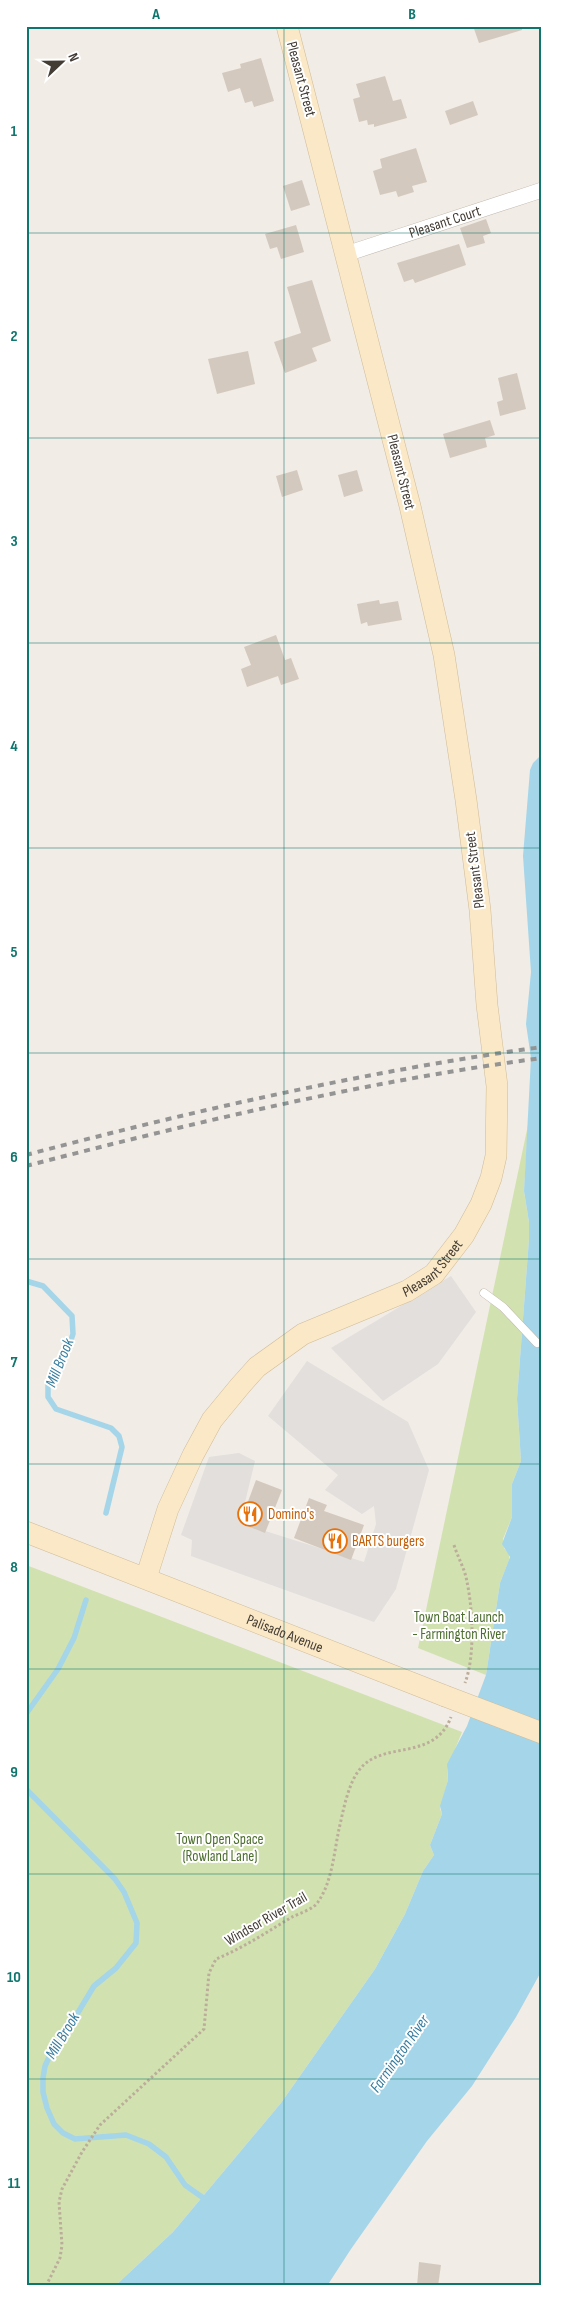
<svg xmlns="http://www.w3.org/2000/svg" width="568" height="2312" font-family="'Sofia Sans Condensed',sans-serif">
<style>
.green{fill:#d1e2b0}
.parking{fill:#e2dfdd}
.water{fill:#a5d5e9}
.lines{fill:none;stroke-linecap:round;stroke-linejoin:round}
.stream{stroke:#a5d5e9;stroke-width:5.5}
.building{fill:#d4c9be}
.lane-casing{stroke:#beb5ab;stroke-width:9}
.street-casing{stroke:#beb5ab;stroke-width:16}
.secondary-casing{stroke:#d0bc9a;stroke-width:22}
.path{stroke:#bcad9b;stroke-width:3;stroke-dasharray:2.5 2.5;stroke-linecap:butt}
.lane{stroke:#fff;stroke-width:8}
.street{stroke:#fff;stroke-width:15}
.secondary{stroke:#fae8c6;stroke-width:21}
.rail{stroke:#949494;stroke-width:4;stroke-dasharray:6 6;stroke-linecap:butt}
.secondary-bridge-casing{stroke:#d0bc9a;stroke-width:22;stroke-linecap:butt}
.secondary-bridge{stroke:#fae8c6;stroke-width:21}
.grid{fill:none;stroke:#0f766e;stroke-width:1;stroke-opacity:0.55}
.labels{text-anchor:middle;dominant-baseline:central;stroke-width:4;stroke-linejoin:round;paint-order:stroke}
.street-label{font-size:15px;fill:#433c35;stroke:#fff}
.food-label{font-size:15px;fill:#c56008;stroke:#fff;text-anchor:start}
.park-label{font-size:15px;fill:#4d6f2e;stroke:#fff}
.water-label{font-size:16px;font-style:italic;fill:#367c9e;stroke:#fff}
.neatline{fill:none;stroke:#0f766e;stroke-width:2}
.grid-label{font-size:16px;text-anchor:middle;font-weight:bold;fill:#0f766e}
</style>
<rect width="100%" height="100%" fill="#f1ece5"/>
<g class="green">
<polygon points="528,1125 524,1191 529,1222 529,1239 517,1399 521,1461 512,1484 512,1517 503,1539 504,1548 509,1554 509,1560 500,1583 486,1675 418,1648"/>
<polygon points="26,1565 462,1732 447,1769 448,1780 440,1809 442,1814 430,1845 434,1855 423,1871 405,1914 375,1969 281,2103 173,2232 115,2286 26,2286"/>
</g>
<g class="parking">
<polygon points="451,1276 476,1312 438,1364 383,1401 331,1348"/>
<polygon points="307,1361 408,1422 429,1470 396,1589 374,1622 191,1556 192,1540 181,1535 209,1457 239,1453 255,1461 240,1523 364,1562 376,1524 374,1506 362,1514 325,1490 338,1475 268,1416"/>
</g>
<polygon class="water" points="542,754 542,1970 516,2017 472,2086 427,2141 351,2249 327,2286 115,2286 173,2232 281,2103 375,1969 405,1914 423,1871 434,1855 430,1845 442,1814 440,1806 448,1780 447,1764 467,1726 486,1675 500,1583 510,1557 502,1544 512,1517 512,1484 521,1461 517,1399 529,1239 529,1222 524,1191 531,1058 526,1024 531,972 523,856 530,770 533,763"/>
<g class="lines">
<g class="stream">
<polyline points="26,1281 43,1286 72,1316 73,1334 68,1349 48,1384 48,1397 56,1409 111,1428 119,1436 122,1447 106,1513"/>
<polyline points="26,1714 58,1669 74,1638 86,1600"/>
<polyline points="26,1789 115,1879 124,1892 137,1923 136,1943 116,1968 94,1986 62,2039 53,2049 45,2066 43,2078 43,2092 47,2108 54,2124 63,2133 75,2139 126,2135 149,2144 166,2157 185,2185 209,2202"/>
</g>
</g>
<g class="building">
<polygon points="473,26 522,26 522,30 479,43"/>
<polygon points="261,58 274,101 254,107 252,101 245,103 240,88 228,92 222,73 241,68 240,64"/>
<polygon points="385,76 393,101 401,99 407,118 374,127 374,124 368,125 367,120 359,122 353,99 360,97 356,84"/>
<polygon points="473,101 478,115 450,125 445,111"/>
<polygon points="416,148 427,182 412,186 414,192 398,197 396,191 380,195 373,171 382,168 380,159"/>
<polygon points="302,180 310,205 291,211 283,186"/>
<polygon points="486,219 491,233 483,236 485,243 467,248 460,228"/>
<polygon points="296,225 304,252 281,259 277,247 270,249 265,234"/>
<polygon points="459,244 466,265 415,283 413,279 404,282 397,263"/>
<polygon points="312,280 331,341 312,348 317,361 285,373 274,342 301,333 287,287"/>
<polygon points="248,351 255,384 217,394 208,359"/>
<polygon points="517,373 526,409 500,416 497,402 503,400 498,378"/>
<polygon points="490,420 495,435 485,438 487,447 450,458 443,434"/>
<polygon points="297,470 303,490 282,497 276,476"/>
<polygon points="357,470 363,491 344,497 338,475"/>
<polygon points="379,600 380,604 398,601 402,620 368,626 367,622 361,624 357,604"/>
<polygon points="276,635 285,660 291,658 299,679 281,685 278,676 247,687 241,669 251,665 244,647"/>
<polygon points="256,1480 282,1490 265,1533 240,1523"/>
<polygon points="309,1498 327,1505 324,1511 364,1525 351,1560 294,1538"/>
<polygon points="419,2262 441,2265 438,2286 417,2286"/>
</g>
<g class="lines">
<g class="lane-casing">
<polyline id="lane" points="484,1293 503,1307 537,1343"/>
</g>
<g class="street-casing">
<g id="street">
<path id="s1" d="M346,254L542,190"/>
</g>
</g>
<g class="secondary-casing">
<g id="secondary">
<path id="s2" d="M26,1532L445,1696"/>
<path id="s3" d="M146,1578L168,1509L193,1455L212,1420L240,1386L257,1367L303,1334L407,1291L434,1274L464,1235L481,1204L491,1178L496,1156L497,1086L487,1005L480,910L466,800L444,655L410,506L287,26"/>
</g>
</g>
<g class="path">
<path d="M454,1545C458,1558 465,1569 467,1582C473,1610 475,1657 465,1683"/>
<path d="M46,2286L60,2258L62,2245L59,2202L62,2189L82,2152L100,2125L204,2029L209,1973L216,1959C243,1948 267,1932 292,1917C300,1913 314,1909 318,1902C332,1882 334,1853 339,1829C343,1812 348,1783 360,1769C383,1740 434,1762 451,1717"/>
</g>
<use href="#lane" class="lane"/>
<use href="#street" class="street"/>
<use href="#secondary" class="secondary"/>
<g class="rail">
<path d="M26,1155C196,1110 368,1071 542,1047"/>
<path d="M26,1166C196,1122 368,1081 542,1058"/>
</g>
<g class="secondary-bridge-casing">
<polyline id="secondary-bridge" points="445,1696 542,1733"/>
</g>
<use href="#secondary-bridge" class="secondary-bridge"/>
</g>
<path class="grid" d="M284,26V2286M26,233H542M26,438H542M26,643H542M26,848H542M26,1053H542M26,1259H542M26,1464H542M26,1669H542M26,1874H542M26,2079H542"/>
<defs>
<g id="restaurant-ring" transform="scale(1.25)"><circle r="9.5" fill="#fff" stroke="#e8710a" stroke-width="1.5"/><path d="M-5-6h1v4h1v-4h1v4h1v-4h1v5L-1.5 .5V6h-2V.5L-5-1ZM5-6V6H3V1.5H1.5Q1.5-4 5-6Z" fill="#e8710a"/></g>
</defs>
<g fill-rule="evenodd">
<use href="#restaurant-ring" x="250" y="1514"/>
<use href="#restaurant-ring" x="335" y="1541"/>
</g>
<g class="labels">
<g class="street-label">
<text transform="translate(301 79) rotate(75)">Pleasant Street</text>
<text stroke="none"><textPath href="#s1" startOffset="104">Pleasant Court</textPath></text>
<text transform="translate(401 472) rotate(76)">Pleasant Street</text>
<text transform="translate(475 870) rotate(-97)">Pleasant Street</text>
<text stroke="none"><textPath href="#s3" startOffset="445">Pleasant Street</textPath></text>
<text stroke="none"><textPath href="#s2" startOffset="278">Palisado Avenue</textPath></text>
<text transform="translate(266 1919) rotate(-30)">Windsor River Trail</text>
</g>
<g class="food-label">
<text x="268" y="1514">Domino's</text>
<text x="352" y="1541">BARTS burgers</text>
</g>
<g class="park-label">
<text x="459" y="1617">Town Boat Launch<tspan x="459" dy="17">- Farmington River</tspan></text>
<text x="220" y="1839">Town Open Space<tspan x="220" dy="17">(Rowland Lane)</tspan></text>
</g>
<g class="water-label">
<text transform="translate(60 1363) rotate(-68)">Mill Brook</text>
<text transform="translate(63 2036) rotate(-59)">Mill Brook</text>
<text transform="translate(400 2054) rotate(-55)">Farmington River</text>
</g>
</g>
<rect width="568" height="2312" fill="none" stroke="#ffffff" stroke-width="55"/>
<g transform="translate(62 62) rotate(68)" stroke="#ffffff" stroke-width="4" paint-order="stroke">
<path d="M0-4L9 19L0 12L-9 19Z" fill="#433c35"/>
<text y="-8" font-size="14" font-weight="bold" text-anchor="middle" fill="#433c35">N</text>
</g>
<rect x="28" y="28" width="512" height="2256" class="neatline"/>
<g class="grid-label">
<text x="156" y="19">A</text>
<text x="412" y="19">B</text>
<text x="14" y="136">1</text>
<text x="14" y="341">2</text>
<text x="14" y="546">3</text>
<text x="14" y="751">4</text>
<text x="14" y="957">5</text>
<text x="14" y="1162">6</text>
<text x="14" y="1367">7</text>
<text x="14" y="1572">8</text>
<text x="14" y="1777">9</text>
<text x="14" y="1982">10</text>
<text x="14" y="2188">11</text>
</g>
</svg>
